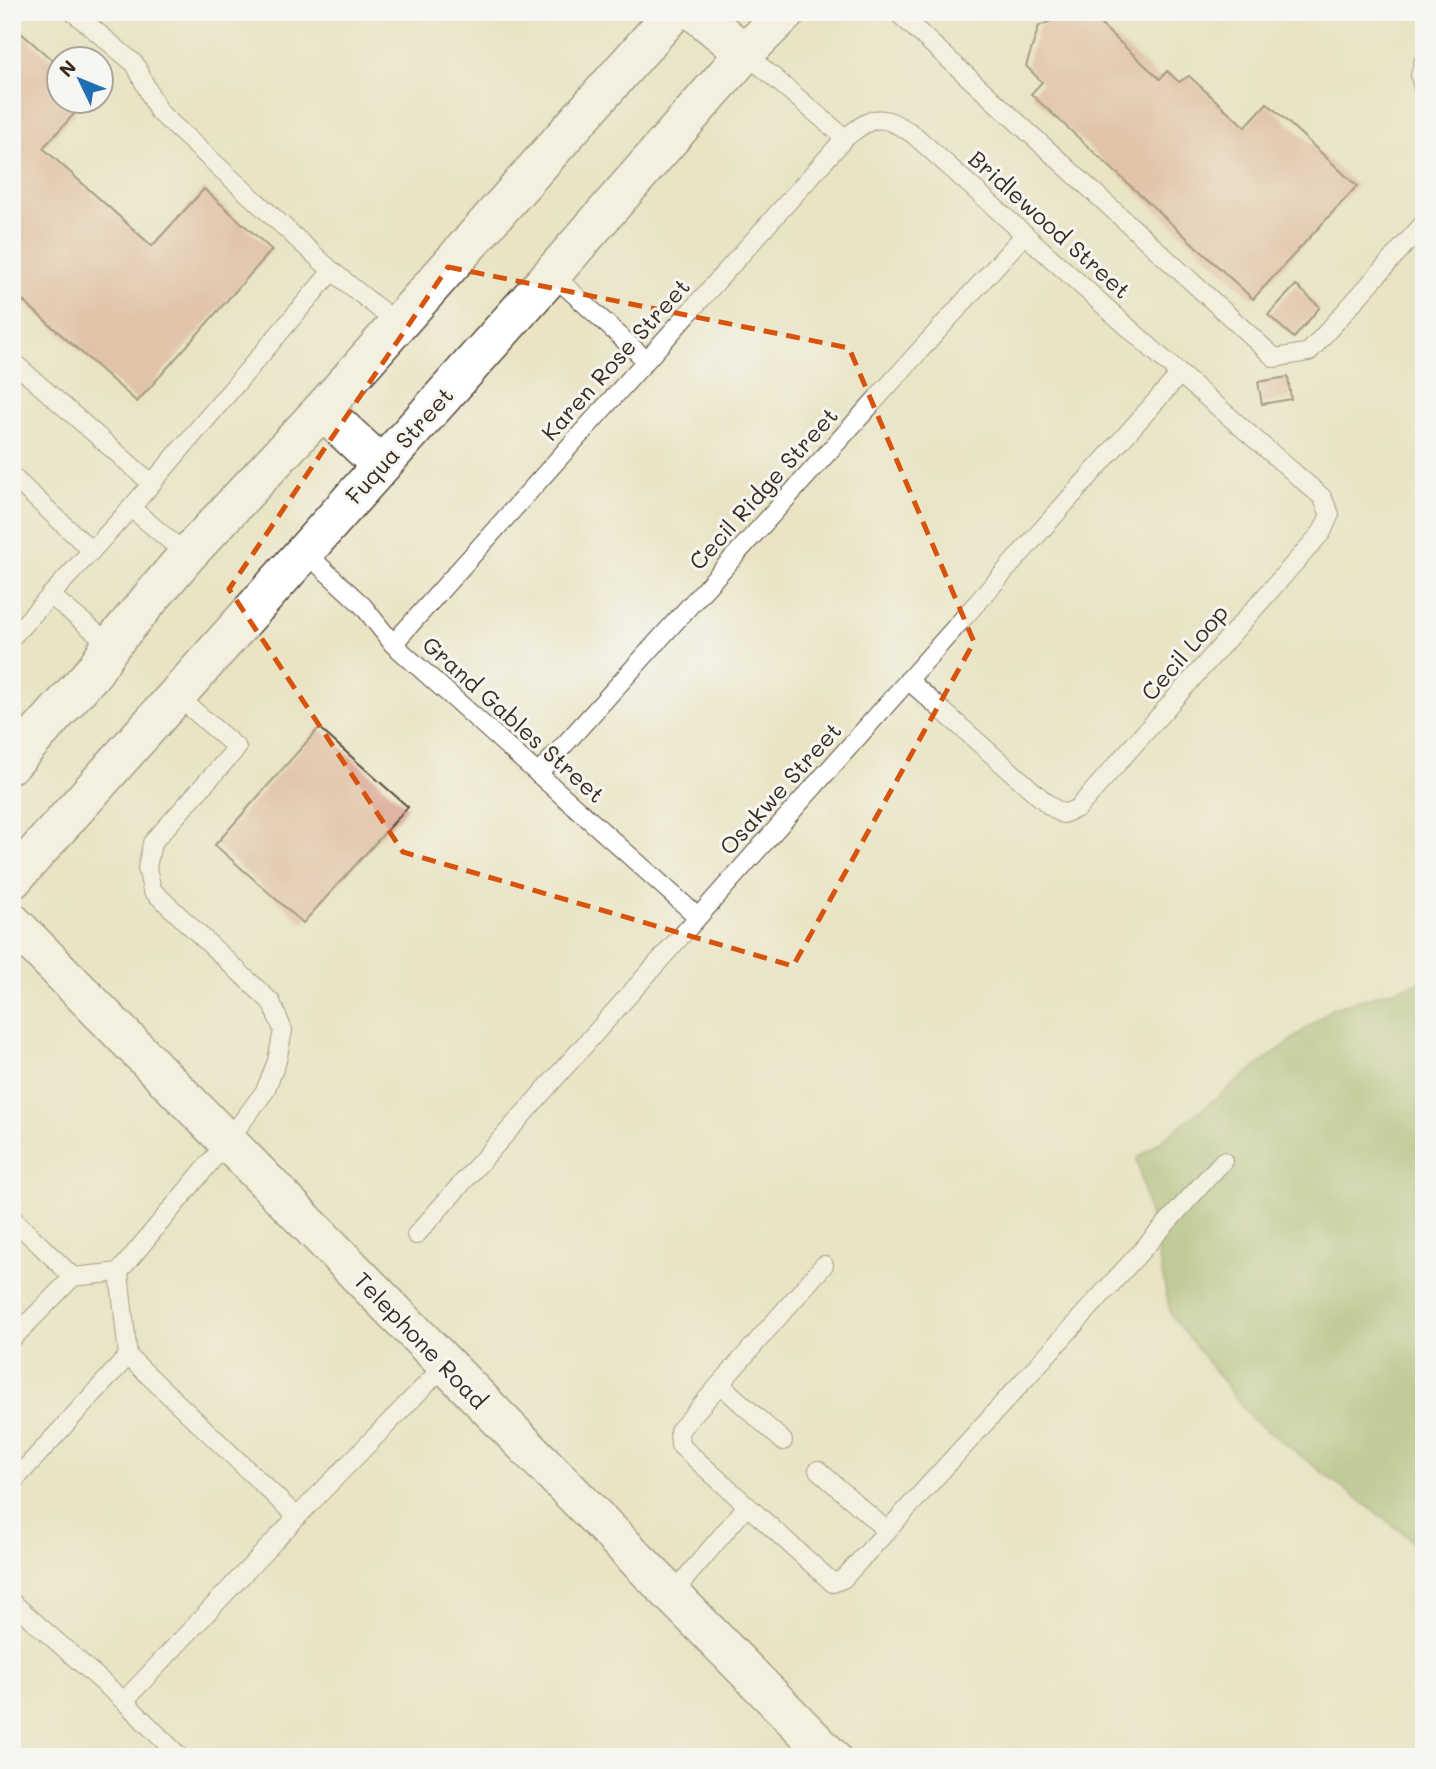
<svg xmlns="http://www.w3.org/2000/svg" width="1436" height="1769" font-family="Mali,sans-serif">
<style>
.forest{fill:#90ae62;stroke:#666c40;stroke-width:2}
.building{fill:#d79b85}
.lines{fill:none;stroke-linecap:round;stroke-linejoin:round}
.lane-casing{stroke:#554637;stroke-width:20}
.secondary-casing{stroke:#554637;stroke-width:41}
.primary-casing{stroke:#554637;stroke-width:41}
.lane{stroke:#fff;stroke-width:18}
.secondary{stroke:#fff;stroke-width:38}
.primary{stroke:#fff;stroke-width:38}
.marked{fill:none;stroke:#d7540e;stroke-width:5;stroke-dasharray:14 9;stroke-linejoin:round}
.labels{text-anchor:middle;dominant-baseline:central;stroke-width:6;stroke-linejoin:round;paint-order:stroke}
.street-label{font-size:23px;fill:#3b2a1e;stroke:#f6f6f2}
</style>
<rect width="100%" height="100%" fill="#f6f6f2"/>
<filter id="ink" filterUnits="userSpaceOnUse"><feTurbulence type="fractalNoise" baseFrequency=".0143" numOctaves="2"/><feDisplacementMap in="SourceGraphic" scale="14" xChannelSelector="R" yChannelSelector="G"/><feConvolveMatrix kernelMatrix="1 2 1 2 8 2 1 2 1" color-interpolation-filters="sRGB"/></filter>
<filter id="wash" filterUnits="userSpaceOnUse"><feTurbulence type="fractalNoise" baseFrequency=".00686" numOctaves="4" result="noise"/><feDisplacementMap in="SourceGraphic" scale="28" xChannelSelector="R" yChannelSelector="G"/><feGaussianBlur stdDeviation="1.57" result="paint"/><feColorMatrix in="noise" values="0 0 0 0 0 0 0 0 0 0 0 0 0 0 0 0 0 1.4 0 .05"/><feComposite in="paint" operator="in"/></filter>
<g filter="url(#wash)">
<rect width="100%" height="100%" fill="#eae4c4"/>
<polygon class="forest" points="1424,981 1424,1559 1407,1536 1253,1420 1171,1315 1137,1159 1333,1008"/>
<g id="blocks">
<g class="building">
<polygon points="1072,12 1087,12 1160,79 1167,71 1179,82 1189,76 1245,127 1267,103 1357,186 1253,299 1031,94 1042,82 1026,66 1039,26"/>
<polygon points="12,25 60,67 60,102 85,102 43,148 152,246 204,189 272,250 137,402 12,291"/>
<polygon points="1296,285 1320,307 1294,338 1268,315"/>
<polygon points="1288,377 1291,399 1262,404 1258,382"/>
<polygon points="319,728 408,807 303,923 215,845"/>
</g>
</g>
</g>
<g filter="url(#ink)">
<use href="#blocks" fill-opacity="0" stroke="#554637" stroke-width="2"/>
<g class="lines">
<g class="lane-casing">
<g id="lane">
<polyline points="73,12 135,64 158,111 332,271"/>
<polyline points="897,12 1275,358 1309,352 1424,223"/>
<polyline points="745,53 845,138"/>
<polyline points="1424,60 1420,76 1424,93"/>
<polyline points="552,274 646,360"/>
<polyline points="12,361 151,483"/>
<polyline points="15,479 92,551"/>
<polyline points="131,508 187,555"/>
<polyline points="304,551 363,606 393,644 698,917"/>
<polyline points="50,595 111,645"/>
<polyline points="12,637 131,508 332,271 398,324"/>
<path d="M393,644L845,138C875,114 881,114 913,134L1180,374L1322,497L1330,514L1322,532L1078,808L1063,814L1050,806L908,680"/>
<polyline points="538,774 1025,234"/>
<polyline points="12,1218 73,1277"/>
<polyline points="416,1235 1180,374"/>
<polyline points="824,1265 679,1431 680,1445 833,1583 843,1579 887,1531 1223,1161"/>
<polyline points="119,1272 128,1356 297,1517"/>
<polyline points="12,1339 73,1277 119,1272 227,1142 265,1091 277,1061 283,1030 271,1002 152,890 147,868 152,843 237,748 176,695"/>
<polyline points="720,1384 783,1441"/>
<polyline points="818,1470 887,1531"/>
<polyline points="12,1483 128,1356"/>
<polyline points="672,1594 747,1506"/>
<polyline points="12,1602 124,1701"/>
<polyline points="180,1757 124,1701 297,1517 446,1364"/>
</g>
</g>
<g class="secondary-casing">
<g id="secondary">
<polyline points="695,12 745,53"/>
<polyline points="322,410 381,465"/>
<polyline points="12,763 94,671 111,645 187,555 322,410 674,12"/>
<polyline points="12,880 552,274 745,53 786,12"/>
</g>
</g>
<g class="primary-casing">
<polyline id="primary" points="12,922 831,1757"/>
</g>
<use href="#lane" class="lane"/>
<use href="#secondary" class="secondary"/>
<use href="#primary" class="primary"/>
</g>
</g>
<path d="M0 0H1436V1769H0ZM448,267L849,348L974,642L793,966L403,852L229,589Z" fill="#eae4c4" fill-opacity=".55" fill-rule="evenodd"/>
<path class="marked" d="M448,267L849,348L974,642L793,966L403,852L229,589Z"/>
<g class="labels">
<g class="street-label">
<text transform="translate(1050 224) rotate(42)">Bridlewood Street</text>
<text transform="translate(615 359) rotate(-48)">Karen Rose Street</text>
<text transform="translate(399 445) rotate(-48)">Fuqua Street</text>
<text transform="translate(763 488) rotate(-48)">Cecil Ridge Street</text>
<text transform="translate(1184 652) rotate(-49)">Cecil Loop</text>
<text transform="translate(514 719) rotate(42)">Grand Gables Street</text>
<text transform="translate(780 788) rotate(-48)">Osakwe Street</text>
<text transform="translate(421 1340) rotate(46)">Telephone Road</text>
</g>
</g>
<rect width="1436" height="1769" fill="none" stroke="#f6f6f2" stroke-width="42"/>
<g transform="translate(80 80) rotate(313)"><circle r="33" fill="#f6f6f2" stroke="#aba49d" stroke-width="2"/>
<path d="M0-5L12 26L0 18L-12 26Z" fill="#1f6fb2"/>
<text y="-10" font-size="19" font-weight="bold" text-anchor="middle" fill="#3b2a1e">N</text>
</g>
</svg>
